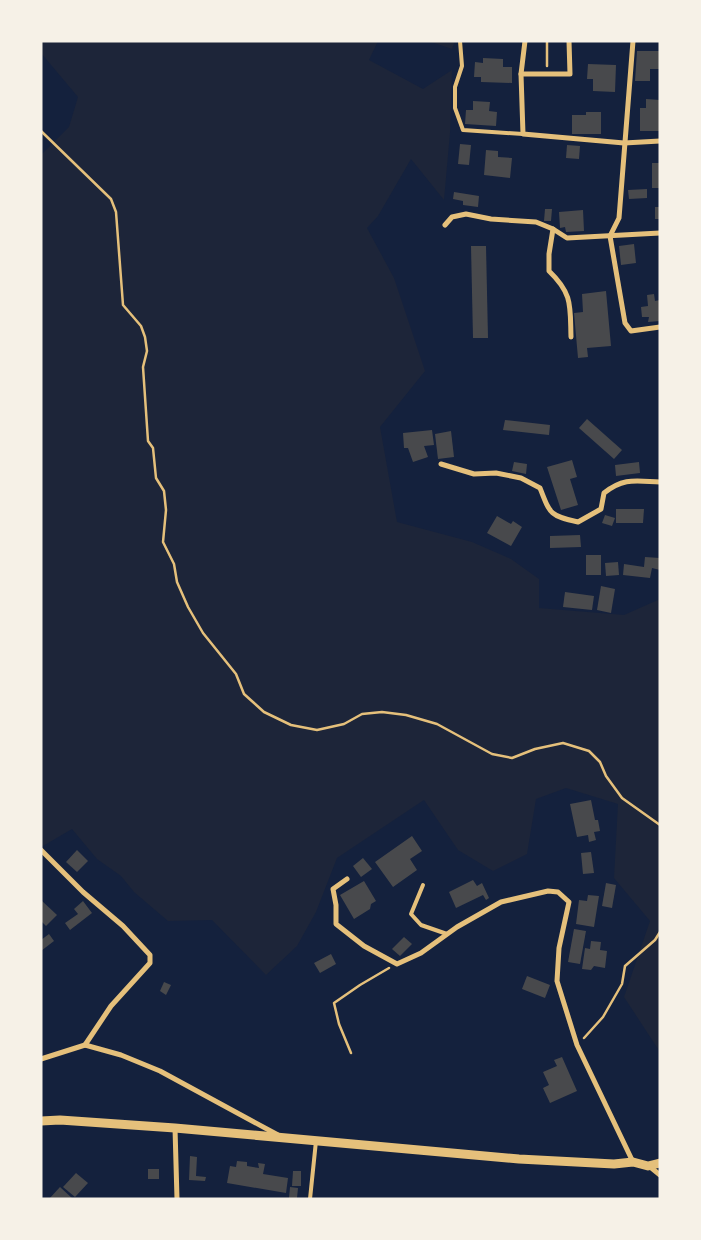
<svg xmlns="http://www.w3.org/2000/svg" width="701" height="1240" font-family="'IBM Plex Serif',serif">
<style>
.green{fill:#1d2539}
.building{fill:#48494c}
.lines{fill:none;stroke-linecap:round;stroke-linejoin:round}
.path{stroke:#e5c07b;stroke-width:2.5}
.service{stroke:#e5c07b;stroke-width:4}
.minor{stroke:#e5c07b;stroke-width:5}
.tertiary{stroke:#e5c07b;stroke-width:9}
</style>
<rect width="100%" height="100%" fill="#14213d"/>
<g class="green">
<polygon points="41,41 378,41 369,60 423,89 452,70 450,133 444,200 411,159 378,216 367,228 394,278 425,371 380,427 397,522 472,542 511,559 539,579 539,608 624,615 660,599 660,1052 624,997 650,921 614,878 618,804 566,788 536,799 527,854 493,871 458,850 424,800 337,858 316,912 297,946 266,975 212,920 168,921 134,892 121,876 97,859 72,829 43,846 41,844 41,155 69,127 78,97 41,53"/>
<polygon points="428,41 455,41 452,49"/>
</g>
<g class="building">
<polygon points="637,51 660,51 660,69 650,69 650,81 635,81"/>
<polygon points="483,58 503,59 503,67 512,67 512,83 481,82 481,77 474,77 475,62 483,63"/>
<polygon points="588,64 616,65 615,92 593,91 593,79 587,79"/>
<polygon points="646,99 660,100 660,131 640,131 640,108 646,108"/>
<polygon points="473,101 490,102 489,111 497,112 496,126 465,124 466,110 473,110"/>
<polygon points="586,112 601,112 601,134 572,134 572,115 586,115"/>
<polygon points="460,144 471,145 469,165 458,164"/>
<polygon points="567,145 580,146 579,159 566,158"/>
<polygon points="486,150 498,151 498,157 512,158 510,178 484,175"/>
<rect x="652" y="163" width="8" height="25"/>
<polygon points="647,189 647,198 629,199 628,190"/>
<polygon points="454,192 479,196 478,207 463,205 463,201 453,199"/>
<rect x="655" y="207" width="5" height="12"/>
<polygon points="545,209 552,209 551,221 544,221"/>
<polygon points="583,210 584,231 566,232 565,227 560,228 559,212"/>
<polygon points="634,244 636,263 621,265 619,246"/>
<polygon points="471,246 486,246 488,338 473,338"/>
<polygon points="606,291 611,346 587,348 588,357 578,358 574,313 583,312 582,294"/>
<polygon points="654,294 655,301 660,300 660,321 648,322 649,317 642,317 641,307 648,306 647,295"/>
<polygon points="587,419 622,450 614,459 579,428"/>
<polygon points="505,420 550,425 549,435 503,430"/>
<polygon points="432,430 434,445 424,446 428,457 413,462 408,448 404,448 403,433"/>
<polygon points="451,431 454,457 438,459 435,434"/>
<polygon points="572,460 577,477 570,479 578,505 561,510 547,467"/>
<polygon points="514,462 527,464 526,474 512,471"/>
<polygon points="639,462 640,473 616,476 615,465"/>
<polygon points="616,509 644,509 643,523 616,523"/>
<polygon points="605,515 615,518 612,526 602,523"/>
<polygon points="497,516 511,524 513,521 522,527 511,546 487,533"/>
<polygon points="580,535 581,547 550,548 550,536"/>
<rect x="586" y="555" width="15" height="20"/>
<polygon points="645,557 660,558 660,570 652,568 650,578 623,575 624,564 644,567"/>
<polygon points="618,562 619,575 606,576 605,563"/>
<polygon points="601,586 615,589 611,613 597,610"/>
<polygon points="565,592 594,596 592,610 563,607"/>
<polygon points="591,800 595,820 598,820 600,831 594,832 596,840 589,842 588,835 577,837 570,804"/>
<polygon points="412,836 422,851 410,859 417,870 393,887 375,862"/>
<polygon points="77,850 88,861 77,872 66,862"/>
<polygon points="591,852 594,873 583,874 581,853"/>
<polygon points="363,858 372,869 361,877 353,866"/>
<polygon points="473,880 477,886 482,883 489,898 486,900 483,895 456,908 449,892"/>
<polygon points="364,881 376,901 371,904 370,909 354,919 340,895"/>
<polygon points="606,883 616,885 612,908 602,906"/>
<polygon points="588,895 599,896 594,927 576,924 579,900 587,901"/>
<polygon points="41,900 57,915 46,926 41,921"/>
<polygon points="83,901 92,913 70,930 65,923 78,914 74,909"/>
<polygon points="574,929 586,931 580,964 568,962"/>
<polygon points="49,934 54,941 41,951 41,940"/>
<polygon points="404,937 412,944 400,956 392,949"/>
<polygon points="591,941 601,942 600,950 607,951 605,968 594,966 591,970 582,969 585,948 590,949"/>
<polygon points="331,954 336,964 320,973 314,963"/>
<polygon points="527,976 550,985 545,998 522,989"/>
<polygon points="164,982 171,985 166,995 160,991"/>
<polygon points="562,1057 577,1091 550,1103 543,1088 549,1085 543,1072 557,1066 554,1060"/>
<polygon points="190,1156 197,1157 196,1176 206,1177 205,1181 189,1180"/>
<polygon points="237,1161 247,1162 247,1166 259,1168 258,1163 265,1164 263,1174 288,1178 286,1193 227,1183 230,1166 236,1167"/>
<rect x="148" y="1169" width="11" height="10"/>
<polygon points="293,1171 301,1171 301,1186 292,1186"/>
<polygon points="76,1173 88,1183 75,1197 63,1187"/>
<polygon points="60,1187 73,1199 49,1199"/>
<polygon points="290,1187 298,1188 297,1198 289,1198"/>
</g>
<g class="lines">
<g class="path">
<polyline points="547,66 547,41"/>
<polyline points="41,131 111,199 116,212 123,305 141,326 145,337 147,351 143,367 148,441 153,448 156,478 164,491 166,510 163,542 174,564 177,582 188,607 203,633 236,674 244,694 264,712 291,725 317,730 344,724 362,714 382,712 406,715 437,724 492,754 512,758 535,749 563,743 589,751 600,762 606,776 622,798 660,825"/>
<polyline points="584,1038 603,1017 622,984 625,966 655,940 660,932"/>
<polyline points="351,1053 339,1024 334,1003 360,985 389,968"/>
</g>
<g class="service">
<polyline points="460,41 462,66 455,87 455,108 463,130 523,134"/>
<polyline points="423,885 411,914 421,925 447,934"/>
<polyline points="310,1199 316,1141"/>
</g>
<g class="minor">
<polyline points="525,41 521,74 523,134 624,143 660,141"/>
<polyline points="633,41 619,218 610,236 625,323 631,331 660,327"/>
<polyline points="521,74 570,74 569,41"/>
<polyline points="445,225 452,217 466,214 491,219 536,222 553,229 567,238 660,233"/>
<path d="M553,229L549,254V271C573,294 570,306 571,337"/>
<path d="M441,464L474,474L496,473L521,478L540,488C550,514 550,516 578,522L601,509L604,493C624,477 636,481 660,482"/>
<polyline points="41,850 83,892 123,926 150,955 150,963 111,1006 85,1045 121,1055 160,1071 278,1135"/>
<polyline points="347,879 333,889 336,905 336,924 364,946 397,964 421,953 457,927 501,902 548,891 558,892 569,902 559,948 557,981 577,1045 633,1162"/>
<polyline points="41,1059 85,1045"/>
<polyline points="175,1128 177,1199"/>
<polyline points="649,1166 660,1175"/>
</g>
<polyline class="tertiary" points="41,1121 60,1120 175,1128 519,1159 614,1164 633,1162 648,1166 660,1163"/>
</g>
<rect width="701" height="1240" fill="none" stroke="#f6f1e7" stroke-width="85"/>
</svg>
